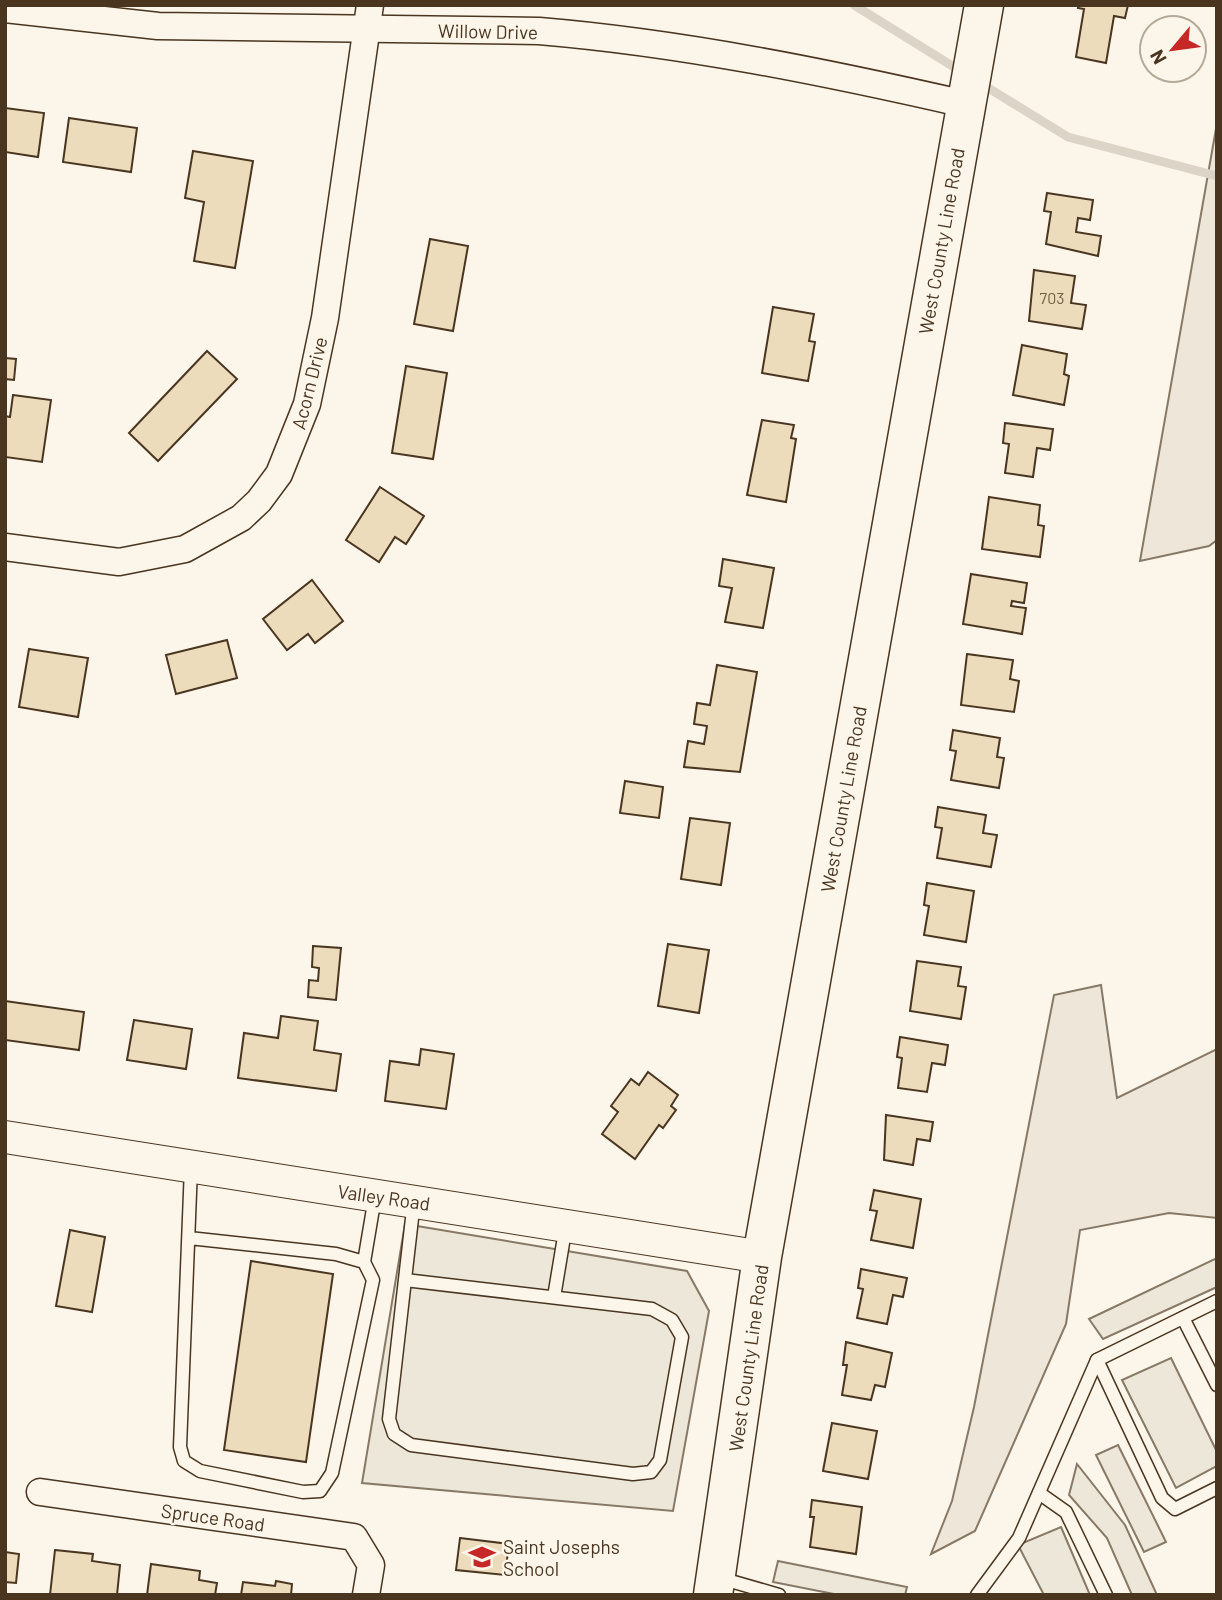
<svg xmlns="http://www.w3.org/2000/svg" width="1222" height="1600" font-family="Barlow,sans-serif">
<style>
.green{fill:#ede6d9;stroke:#887966;stroke-width:2}
.parking{fill:#ede7d9;stroke:#887966;stroke-width:2}
.lines{fill:none;stroke-linecap:round;stroke-linejoin:round}
.stream{stroke:#dcd4c6;stroke-width:9}
.building{fill:#ecdcbc;stroke:#4a3520;stroke-width:2}
.service-casing{stroke:#4a3520;stroke-width:15}
.minor-casing{stroke:#4a3520;stroke-width:29}
.tertiary-casing{stroke:#4a3520;stroke-width:34}
.primary-casing{stroke:#4a3520;stroke-width:41}
.service{stroke:#fbf6e9;stroke-width:12}
.minor{stroke:#fbf6e9;stroke-width:26}
.tertiary{stroke:#fbf6e9;stroke-width:32}
.primary{stroke:#fbf6e9;stroke-width:38}
.labels{text-anchor:middle;dominant-baseline:central;stroke-width:5;stroke-linejoin:round;paint-order:stroke}
.number-label{font-size:16px;fill:#725f47}
.street-label{font-size:19px;fill:#4a3520;stroke:#fbf6e9}
.poi-label{font-size:19px;fill:#4a3520;stroke:#fbf6e9;text-anchor:start}
</style>
<rect width="100%" height="100%" fill="#fbf6e9"/>
<g class="green">
<polygon points="1217,123 1217,540 1209,546 1140,561"/>
<polygon points="1101,985 1117,1098 1217,1049 1217,1218 1169,1213 1080,1230 1066,1324 975,1531 931,1554 952,1501 974,1407 1054,995"/>
</g>
<g class="parking">
<polygon points="405,1224 687,1271 709,1311 673,1511 362,1483"/>
<polygon points="1217,1258 1217,1287 1103,1339 1089,1319"/>
<polygon points="1171,1358 1217,1452 1217,1466 1176,1488 1122,1380"/>
<polygon points="1118,1445 1166,1542 1144,1552 1096,1455"/>
<polygon points="1077,1464 1125,1525 1157,1595 1132,1595 1107,1538 1069,1495"/>
<polygon points="1061,1527 1090,1595 1044,1595 1018,1545"/>
<polygon points="778,1561 907,1587 905,1595 839,1595 773,1582"/>
</g>
<g class="lines">
<g class="stream">
<polyline points="854,5 962,72"/>
<polyline points="980,83 1068,137 1217,176"/>
</g>
</g>
<g class="building">
<polygon points="1079,5 1128,5 1125,18 1114,16 1106,63 1076,57 1084,9 1078,8"/>
<polygon points="5,108 44,113 38,157 5,152"/>
<polygon points="69,118 137,128 131,172 63,162"/>
<polygon points="193,151 253,161 235,268 194,261 204,202 185,198"/>
<polygon points="1047,193 1093,200 1090,220 1078,218 1076,232 1101,236 1098,256 1046,244 1051,212 1044,211"/>
<polygon points="430,239 468,246 453,331 414,324"/>
<polygon points="1034,270 1075,276 1071,303 1086,305 1082,329 1029,321"/>
<polygon points="773,307 814,314 809,341 815,342 808,381 762,373"/>
<polygon points="1022,345 1067,354 1064,374 1069,376 1064,405 1013,395"/>
<polygon points="207,351 237,379 158,461 129,433"/>
<polygon points="5,358 16,359 14,380 5,379"/>
<polygon points="406,366 447,373 433,459 392,453"/>
<polygon points="13,395 51,400 42,462 5,457 5,416 10,417"/>
<polygon points="762,420 794,425 791,438 796,439 786,502 747,495"/>
<polygon points="1005,423 1053,429 1050,450 1037,448 1033,477 1005,473 1009,444 1003,443"/>
<polygon points="380,487 424,516 406,544 395,537 379,562 346,540"/>
<polygon points="989,497 1040,505 1038,525 1044,526 1040,557 982,549"/>
<polygon points="723,559 774,568 763,628 725,622 732,588 719,586"/>
<polygon points="971,574 1027,583 1024,603 1012,601 1011,606 1026,608 1022,634 963,624"/>
<polygon points="312,580 343,621 315,643 308,634 287,650 263,619"/>
<polygon points="227,640 237,678 176,694 166,655"/>
<polygon points="29,649 88,658 78,717 19,707"/>
<polygon points="967,654 1013,660 1010,679 1019,681 1014,712 961,705"/>
<polygon points="717,665 757,672 740,772 684,767 688,741 704,744 707,726 694,724 697,703 710,705"/>
<polygon points="953,730 1000,738 997,757 1004,758 999,788 951,780 956,751 950,750"/>
<polygon points="625,781 663,787 659,818 620,813"/>
<polygon points="938,807 986,815 983,833 997,835 991,867 937,858 942,828 935,827"/>
<polygon points="690,818 730,823 721,885 681,879"/>
<polygon points="927,883 974,891 966,942 924,935 929,906 924,905"/>
<polygon points="668,944 709,950 699,1013 658,1006"/>
<polygon points="313,946 341,948 336,1000 308,997 309,980 318,981 319,968 312,967"/>
<polygon points="917,961 961,967 958,986 966,987 961,1019 910,1011"/>
<polygon points="5,1001 84,1012 79,1050 5,1040"/>
<polygon points="281,1016 318,1021 314,1050 341,1054 336,1091 238,1078 244,1033 278,1038"/>
<polygon points="134,1020 192,1029 186,1069 127,1060"/>
<polygon points="900,1037 948,1045 945,1065 932,1063 927,1092 898,1088 902,1058 897,1057"/>
<polygon points="421,1049 454,1054 446,1109 385,1101 390,1061 419,1065"/>
<polygon points="648,1072 678,1095 671,1106 676,1110 663,1128 659,1125 635,1159 602,1134 618,1112 611,1106 631,1079 639,1085"/>
<polygon points="886,1115 933,1122 930,1141 917,1139 913,1165 884,1160"/>
<polygon points="874,1190 921,1199 913,1248 871,1240 877,1211 870,1210"/>
<polygon points="70,1230 105,1237 92,1312 56,1306"/>
<polygon points="251,1261 333,1274 306,1462 224,1450"/>
<polygon points="861,1269 907,1278 903,1297 893,1295 887,1324 857,1318 863,1289 858,1288"/>
<polygon points="846,1342 892,1353 885,1387 875,1385 871,1400 842,1395 847,1365 843,1365"/>
<polygon points="832,1423 877,1431 868,1479 823,1471"/>
<polygon points="812,1500 862,1507 856,1554 810,1547 814,1517 810,1517"/>
<polygon points="460,1538 509,1544 505,1575 456,1570"/>
<polygon points="55,1550 93,1554 92,1561 120,1565 117,1595 50,1595"/>
<polygon points="5,1552 19,1554 16,1583 5,1582"/>
<polygon points="151,1564 200,1571 199,1580 217,1583 215,1595 147,1595"/>
<polygon points="276,1581 292,1584 291,1595 241,1595 243,1582 275,1586"/>
</g>
<g class="lines">
<g class="service-casing">
<g id="service">
<polyline points="189,1238 336,1254 364,1262 373,1280 332,1473 320,1491 303,1492 200,1471 184,1461 180,1447 191,1167"/>
<polyline points="364,1262 375,1197"/>
<polyline points="405,1280 652,1309 672,1320 682,1337 660,1460 651,1472 633,1474 411,1445 394,1434 389,1419 414,1201"/>
<polyline points="554,1297 566,1225"/>
<polyline points="1183,1318 1217,1385"/>
<polyline points="1097,1360 1162,1498 1175,1509 1217,1488"/>
<polyline points="1039,1493 1066,1512 1106,1595"/>
<polyline points="720,1578 779,1595"/>
<polyline points="977,1595 1019,1538 1097,1360 1217,1301"/>
</g>
</g>
<g class="minor-casing">
<g id="minor">
<path d="M5,9L158,26L539,31C682,43 825,72 965,104"/>
<polyline points="5,547 119,562 185,549 241,518 259,501 279,474 307,404 325,318 370,5"/>
<polyline points="40,1492 354,1537 371,1565 366,1595"/>
</g>
</g>
<g class="tertiary-casing">
<polyline id="tertiary" points="5,1137 762,1257"/>
</g>
<g class="primary-casing">
<polyline id="primary" points="713,1595 762,1257 984,5"/>
</g>
<use href="#service" class="service"/>
<use href="#minor" class="minor"/>
<use href="#tertiary" class="tertiary"/>
<use href="#primary" class="primary"/>
</g>
<defs>
<g id="school-bare" transform="scale(2.1)"><path d="M0-5L7-2L0 1L-7-2ZM-4 1L0 2.5L4 1V4Q0 6-4 4Z" fill="#c62828" stroke="#fbf6e9" stroke-width="2.5" paint-order="stroke"/></g>
</defs>
<g fill-rule="evenodd">
<use href="#school-bare" x="482" y="1557"/>
</g>
<g class="labels">
<g class="number-label">
<text x="1052" y="297">703</text>
</g>
<g class="street-label">
<text transform="translate(488 31) rotate(1)">Willow Drive</text>
<text transform="translate(941 241) rotate(-80)">West County Line Road</text>
<text transform="translate(309 383) rotate(-76)">Acorn Drive</text>
<text transform="translate(843 799) rotate(-80)">West County Line Road</text>
<text transform="translate(384 1197) rotate(8)">Valley Road</text>
<text transform="translate(748 1358) rotate(-82)">West County Line Road</text>
<text transform="translate(213 1517) rotate(8)">Spruce Road</text>
</g>
<g class="poi-label">
<text x="503" y="1546">Saint Josephs<tspan x="503" dy="22">School</tspan></text>
</g>
</g>
<rect width="1222" height="1600" fill="none" stroke="#4a3520" stroke-width="14"/>
<g transform="translate(1173 49) rotate(241)"><circle r="33" fill="#fbf6e9" stroke="#b4a999" stroke-width="2"/>
<path d="M0-5L12 26L0 18L-12 26Z" fill="#c62828"/>
<text y="-10" font-size="19" font-weight="bold" text-anchor="middle" fill="#4a3520">N</text>
</g>
</svg>
